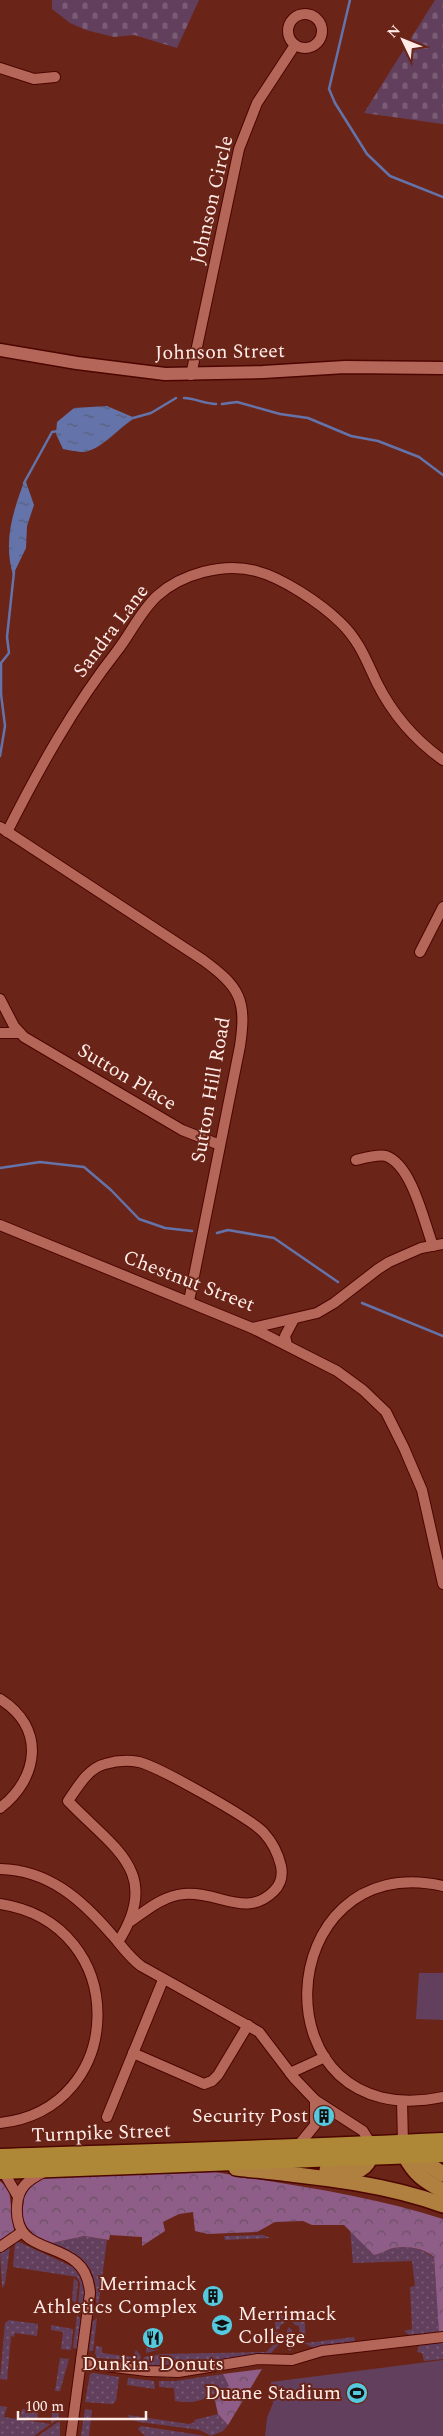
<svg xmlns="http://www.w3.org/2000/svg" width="443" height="2436" font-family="Spectral,serif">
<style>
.grass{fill:url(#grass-dots)}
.forest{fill:url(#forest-crowns)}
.cemetery{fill:url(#cemetery-stones)}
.garden{fill:url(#garden-furrows)}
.pitch{fill:#62405d}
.water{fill:url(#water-ripples)}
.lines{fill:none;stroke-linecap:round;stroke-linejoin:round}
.stream{stroke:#6473a9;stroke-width:2.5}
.minor-casing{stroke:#4c0500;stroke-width:12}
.tertiary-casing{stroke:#4c0500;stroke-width:15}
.primary-casing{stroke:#4c0500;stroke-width:18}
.trunk-casing{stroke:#4c0500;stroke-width:19}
.minor{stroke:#b46758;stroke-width:10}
.tertiary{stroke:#b46758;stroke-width:12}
.primary{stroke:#af803f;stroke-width:15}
.trunk{stroke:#ae8837;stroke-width:16}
.labels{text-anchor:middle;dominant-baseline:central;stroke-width:4;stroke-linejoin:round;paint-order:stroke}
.street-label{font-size:20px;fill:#feece8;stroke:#6b2418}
.poi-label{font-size:20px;fill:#feece8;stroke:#6b2418;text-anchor:end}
</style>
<defs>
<pattern id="grass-dots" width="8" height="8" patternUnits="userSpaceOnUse" patternTransform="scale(1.25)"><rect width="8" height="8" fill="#62405d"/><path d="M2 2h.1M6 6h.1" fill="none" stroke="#7a5c74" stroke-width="1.8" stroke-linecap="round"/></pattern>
<pattern id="forest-crowns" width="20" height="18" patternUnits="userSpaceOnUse" patternTransform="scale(1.25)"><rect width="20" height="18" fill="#8f5e88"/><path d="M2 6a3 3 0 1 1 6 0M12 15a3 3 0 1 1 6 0" fill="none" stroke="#6a5164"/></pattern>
<pattern id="cemetery-stones" width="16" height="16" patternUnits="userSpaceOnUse" patternTransform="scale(1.25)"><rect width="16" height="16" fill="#62405d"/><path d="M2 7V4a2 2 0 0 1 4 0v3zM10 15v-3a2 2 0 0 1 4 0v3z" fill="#7a5c74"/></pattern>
<pattern id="garden-furrows" width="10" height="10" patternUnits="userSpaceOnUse" patternTransform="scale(1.25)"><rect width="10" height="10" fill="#62405d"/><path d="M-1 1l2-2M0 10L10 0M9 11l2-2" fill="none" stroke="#7a5c74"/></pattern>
<pattern id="water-ripples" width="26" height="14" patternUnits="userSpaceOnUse" patternTransform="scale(1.25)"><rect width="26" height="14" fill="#6473a9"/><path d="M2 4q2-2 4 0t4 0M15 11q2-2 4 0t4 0" fill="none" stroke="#595f7c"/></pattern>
</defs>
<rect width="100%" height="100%" fill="#6b2418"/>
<g class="grass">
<path d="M350,2229L374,2255C381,2254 386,2250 393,2248C406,2245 424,2248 434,2258L439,2333L409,2335L404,2331L412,2329L410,2287L415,2286L412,2261L353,2263Z"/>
<polygon points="263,2235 270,2238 225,2240 224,2236"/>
<path d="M84,2236L107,2240L98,2308L96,2306C98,2267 86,2257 52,2243Z"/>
<polygon points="19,2242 75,2268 84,2284 85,2299 82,2304 78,2305 80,2283 77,2277 13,2267 15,2243"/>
<polygon points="10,2246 5,2284 2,2288 0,2251"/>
<polygon points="74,2278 78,2282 76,2304 72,2300"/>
<polygon points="299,2309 304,2309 306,2343 354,2337 355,2341 314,2348 300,2341 299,2326 295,2325 292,2321"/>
<polygon points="273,2310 278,2310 286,2321 280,2326 280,2329 276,2330"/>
<polygon points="77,2315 82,2321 78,2349 73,2348"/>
<polygon points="97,2318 93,2351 89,2351 93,2321"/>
<polygon points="9,2320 38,2324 37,2336 15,2333 14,2337 11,2336 7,2380 0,2379 5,2323"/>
<polygon points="51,2325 73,2329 71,2350 61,2349 63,2332 51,2330"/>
<polygon points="274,2332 281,2332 281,2342 270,2354 195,2363 154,2366 142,2364 144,2357 162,2354 266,2352 275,2343"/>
<polygon points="147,2340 152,2340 153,2350 161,2349 146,2353"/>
<polygon points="420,2343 443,2343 443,2359 424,2361 422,2353 417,2352"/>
<polygon points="96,2346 102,2347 102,2353 133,2357 136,2350 141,2356 140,2363 135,2364 128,2360 97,2358 95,2353"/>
<polygon points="60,2358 69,2359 60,2391 55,2391"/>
<polygon points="255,2364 265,2364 174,2378 161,2378"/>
<polygon points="94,2373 119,2377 116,2401 112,2404 85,2402 90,2374"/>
<path d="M223,2374L229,2386C208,2397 200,2405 175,2401L174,2388L159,2387V2381H175Z"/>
<polygon points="128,2378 154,2381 155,2389 127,2385"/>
<polygon points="0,2406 7,2407 4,2417 51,2424 53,2406 58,2406 59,2418 34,2436 0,2436"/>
<polygon points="22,2409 38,2411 37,2420 20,2418"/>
<polygon points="85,2409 92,2410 89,2436 81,2436"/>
<polygon points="218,2414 228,2425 223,2431 211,2436 200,2430 139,2422 130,2419 128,2415 189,2424 195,2422 194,2420"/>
<polygon points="58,2422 60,2422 60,2436 38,2436"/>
<polygon points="141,2426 206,2436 145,2436 138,2429"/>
</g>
<g class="forest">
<path d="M215,2172C291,2185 369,2195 443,2219V2332L439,2333L434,2257C424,2248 407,2245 393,2248C386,2250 381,2254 374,2255L344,2225H312L303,2221L275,2222L257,2232L208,2234L195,2231L193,2212L179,2214L163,2222L165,2231L142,2246V2237L110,2235L109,2240L84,2236L52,2243L36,2237L27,2227L22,2217L25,2188L36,2178Z"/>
<polygon points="0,2181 9,2190 14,2230 12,2234 0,2243"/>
<polygon points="262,2369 228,2425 218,2414 214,2397 229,2386 223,2374"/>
</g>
<g class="cemetery">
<polygon points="52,0 199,0 177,48 134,35 114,37 86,30 70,23 52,9"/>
<polygon points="435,0 443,0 443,124 364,113"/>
</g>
<polygon class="garden" points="289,2327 292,2330 292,2349 290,2351 288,2349 287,2330"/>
<g class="pitch">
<polygon points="419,1973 443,1973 443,2020 416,2019"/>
<polygon points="443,2360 443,2436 265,2436 267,2418 273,2403 271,2382"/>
</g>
<g class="water">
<path d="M107,406L135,418C119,427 103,449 84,452C78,452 69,450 63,449L56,434L57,422L74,408Z"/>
<path d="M25,479L34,505L27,526L26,548L13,575C3,540 13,512 25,479Z"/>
</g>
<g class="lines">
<g class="stream">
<polyline points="350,0 329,89 335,103 367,154 390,176 443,197"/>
<path d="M184,398C195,398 204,404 216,404"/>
<polyline points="222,404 237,402 280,414 308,418 351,436 378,441 419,457 443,475"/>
<polyline points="133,418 151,413 176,398"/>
<polyline points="24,483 52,432 58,431"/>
<polyline points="0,756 5,726 1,694 1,663 9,653 7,637 14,572"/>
<polyline points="0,1168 40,1162 84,1167 111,1190 139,1219 165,1228 192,1231"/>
<polyline points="217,1233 228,1230 274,1238 338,1282"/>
<polyline points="362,1303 443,1336"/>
</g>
<g class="minor-casing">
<g id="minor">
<circle cx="305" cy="31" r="17"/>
<polyline points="0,68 34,79 55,77"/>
<polyline points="191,375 239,149 257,103 295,45"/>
<path d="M0,827L203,960C240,987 247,1000 240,1046L189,1301"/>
<path d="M7,832C39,769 73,707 117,651C131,633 140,612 157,596C181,574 224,562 256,571C283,578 320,603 340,622C359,640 366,660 377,683C392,713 415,740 443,760"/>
<polyline points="420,952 443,907"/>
<polyline points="0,999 14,1026 24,1037 182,1130 220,1145"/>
<polyline points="0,1033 20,1033"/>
<path d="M356,1160C364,1158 378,1154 386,1156C412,1165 424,1222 433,1246"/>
<polyline points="0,1225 252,1328 317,1313 334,1303 378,1269 389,1262 421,1248 443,1244"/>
<polyline points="252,1328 337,1371 363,1390 386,1412 404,1448 422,1490 443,1584"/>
<polyline points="287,1345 285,1336 294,1319"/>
<path d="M0,1699C46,1728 39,1778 0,1808"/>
<path d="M0,1869C49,1870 82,1900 112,1935C122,1946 129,1957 141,1966L259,2032L294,2078L315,2100L363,2131L371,2144"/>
<path d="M443,1886C269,1847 255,2136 443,2097"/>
<path d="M0,1904C132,1924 128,2109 0,2123"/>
<path d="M118,1942C163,1872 113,1848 68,1801C77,1788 88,1768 105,1764C115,1761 128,1760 139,1762C157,1766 252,1819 264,1833C273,1843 278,1853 281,1866C283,1876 281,1884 274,1891C246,1919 219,1891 184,1894C163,1896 148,1909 131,1921"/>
<polyline points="133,2053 204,2084 212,2081 218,2075 248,2025"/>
<polyline points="290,2073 325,2057"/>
<polyline points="402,2101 403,2144"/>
<polyline points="107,2117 163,1980"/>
<polyline points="297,2147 315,2125 315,2100"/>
<polyline points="3,2171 17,2195"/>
<path d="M44,2172C28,2180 18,2187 17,2206C14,2250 53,2242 76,2262C86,2270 89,2281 90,2293L71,2436"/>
<polyline points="0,2247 22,2232"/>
<polyline points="81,2360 98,2365 147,2371 178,2372 258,2359 292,2360 322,2351 443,2337"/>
</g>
</g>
<g class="tertiary-casing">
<polyline id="tertiary" points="0,350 77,363 165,374 263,372 345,367 443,368"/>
</g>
<g class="primary-casing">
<g id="primary">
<path d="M405,2156C416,2176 424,2180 443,2191"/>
<polyline points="415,2156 443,2174"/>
<path d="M236,2168C305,2176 377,2181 443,2205"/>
<path d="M327,2170C344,2171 362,2177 370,2158"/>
</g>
</g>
<g class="trunk-casing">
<g id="trunk">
<path d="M0,2157C148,2152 295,2148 443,2141"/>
<polyline points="0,2171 443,2154"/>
</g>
</g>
<use href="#minor" class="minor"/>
<use href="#tertiary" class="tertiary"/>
<use href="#primary" class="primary"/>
<use href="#trunk" class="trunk"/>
</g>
<defs>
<g id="building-disc" transform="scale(1.125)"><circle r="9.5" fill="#55cadf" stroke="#6b2418"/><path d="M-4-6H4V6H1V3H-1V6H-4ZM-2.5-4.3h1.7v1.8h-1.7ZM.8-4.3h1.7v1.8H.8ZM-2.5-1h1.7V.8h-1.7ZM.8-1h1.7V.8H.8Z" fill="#111"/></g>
<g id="university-disc" transform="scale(1.125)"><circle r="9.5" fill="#55cadf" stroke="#6b2418"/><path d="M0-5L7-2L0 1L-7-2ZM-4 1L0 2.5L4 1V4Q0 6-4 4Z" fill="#111"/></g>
<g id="restaurant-disc" transform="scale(1.125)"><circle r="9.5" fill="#55cadf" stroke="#6b2418"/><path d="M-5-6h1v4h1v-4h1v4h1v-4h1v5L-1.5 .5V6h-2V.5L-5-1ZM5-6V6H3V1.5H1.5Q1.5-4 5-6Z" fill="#111"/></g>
<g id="stadium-disc" transform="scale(1.125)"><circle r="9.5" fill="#55cadf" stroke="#6b2418"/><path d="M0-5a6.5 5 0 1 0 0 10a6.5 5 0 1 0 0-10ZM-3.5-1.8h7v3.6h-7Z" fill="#111"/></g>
</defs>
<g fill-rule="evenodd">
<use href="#building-disc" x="324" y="2116"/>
<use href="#building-disc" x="213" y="2296"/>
<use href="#university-disc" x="222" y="2325"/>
<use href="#restaurant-disc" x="153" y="2338"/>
<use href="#stadium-disc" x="357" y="2393"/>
</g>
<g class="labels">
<g class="street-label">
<text transform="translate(212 200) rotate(-77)">Johnson Circle</text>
<text transform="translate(220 352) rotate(-1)">Johnson Street</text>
<text transform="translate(111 631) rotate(-53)">Sandra Lane</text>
<text transform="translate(127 1077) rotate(31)">Sutton Place</text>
<text transform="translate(211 1090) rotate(-80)">Sutton Hill Road</text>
<text transform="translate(189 1281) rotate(21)">Chestnut Street</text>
<text transform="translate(101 2133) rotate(-2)">Turnpike Street</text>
</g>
<g class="poi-label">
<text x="308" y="2116">Security Post</text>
<text x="197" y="2284">Merrimack<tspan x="197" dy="23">Athletics Complex</tspan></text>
<text x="238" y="2314" text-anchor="start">Merrimack<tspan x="238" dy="23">College</tspan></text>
<text x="153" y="2364" text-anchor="middle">Dunkin' Donuts</text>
<text x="341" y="2393">Duane Stadium</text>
</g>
</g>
<g transform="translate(403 40) rotate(313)" stroke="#6b2418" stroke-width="4" paint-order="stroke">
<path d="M0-4L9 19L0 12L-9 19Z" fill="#feece8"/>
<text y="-8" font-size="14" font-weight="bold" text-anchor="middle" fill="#feece8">N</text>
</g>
<path d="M18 2411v8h128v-8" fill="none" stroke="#feece8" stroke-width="2.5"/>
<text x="25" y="2411" font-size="15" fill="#feece8" stroke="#6b2418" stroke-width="4" paint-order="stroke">100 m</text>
</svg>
